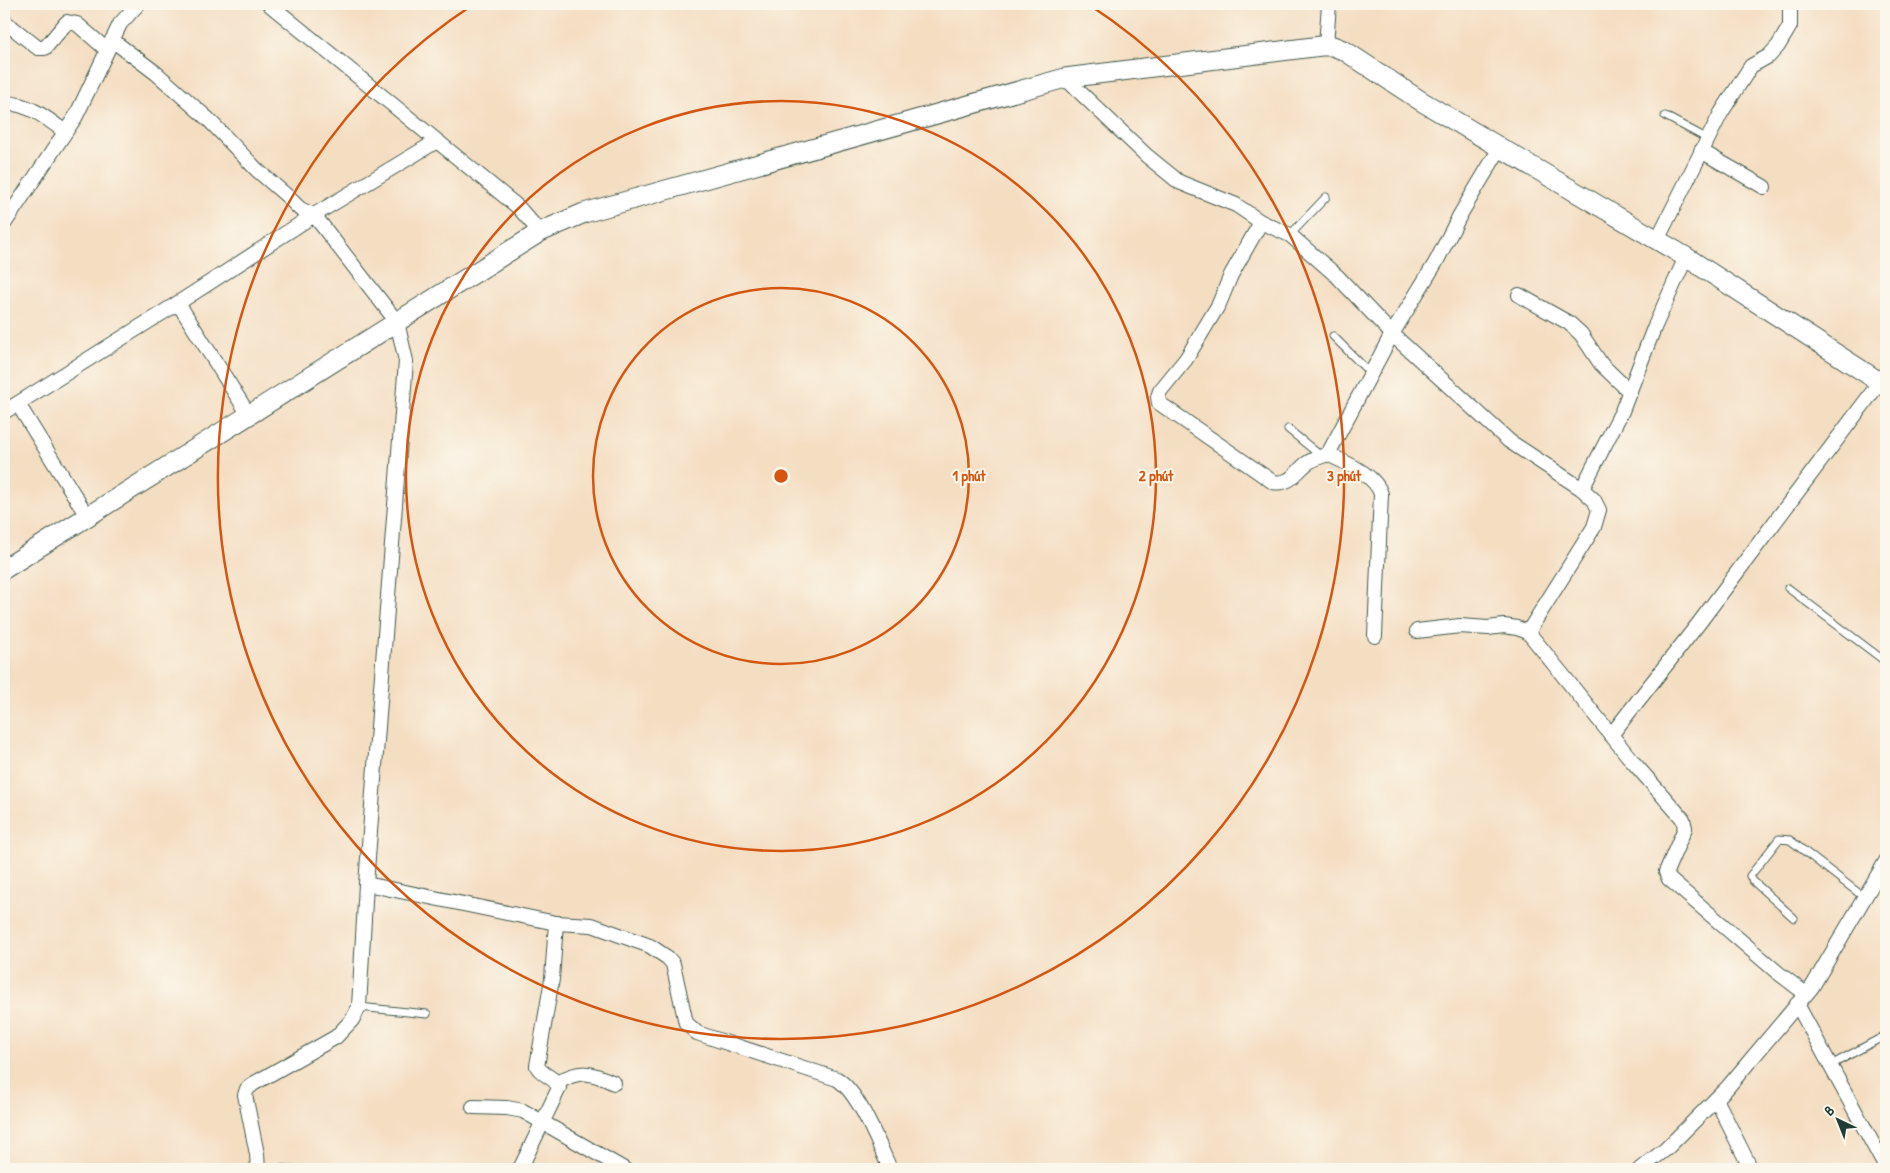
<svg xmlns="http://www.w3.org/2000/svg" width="1890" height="1173" font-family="'Patrick Hand',sans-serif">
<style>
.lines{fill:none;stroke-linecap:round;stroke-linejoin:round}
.lane-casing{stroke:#3f5549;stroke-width:9}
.street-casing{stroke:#3f5549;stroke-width:16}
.secondary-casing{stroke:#3f5549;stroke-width:21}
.lane{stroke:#fff;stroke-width:7}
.street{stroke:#fff;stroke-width:14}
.secondary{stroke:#fff;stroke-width:19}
.ring{fill:none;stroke:#d45610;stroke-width:2.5}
.centre{fill:#d45610;stroke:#fbf7ec;stroke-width:2.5}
.ring-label{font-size:15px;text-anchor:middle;font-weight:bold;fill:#d45610;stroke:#fbf7ec;stroke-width:4;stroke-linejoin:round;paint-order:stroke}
</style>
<rect width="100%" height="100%" fill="#fbf7ec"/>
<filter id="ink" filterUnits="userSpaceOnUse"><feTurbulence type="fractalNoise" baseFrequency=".02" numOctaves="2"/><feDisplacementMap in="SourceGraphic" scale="10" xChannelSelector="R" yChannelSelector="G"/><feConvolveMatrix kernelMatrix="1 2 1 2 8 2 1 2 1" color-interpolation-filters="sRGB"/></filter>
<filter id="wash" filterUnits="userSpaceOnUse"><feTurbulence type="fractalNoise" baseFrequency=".0096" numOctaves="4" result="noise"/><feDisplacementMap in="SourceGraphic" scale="20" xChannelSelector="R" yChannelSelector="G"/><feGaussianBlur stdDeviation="1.12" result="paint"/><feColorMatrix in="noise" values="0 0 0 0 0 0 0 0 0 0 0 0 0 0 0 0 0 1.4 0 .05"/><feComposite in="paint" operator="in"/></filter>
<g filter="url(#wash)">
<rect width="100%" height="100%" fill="#f4dec2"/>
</g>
<g filter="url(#ink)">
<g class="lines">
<g class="lane-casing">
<g id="lane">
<polyline points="1665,116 1708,139"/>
<polyline points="1290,235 1326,197"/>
<polyline points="1333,336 1371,374"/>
<polyline points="1288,429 1321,456"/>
<polyline points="1788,588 1886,662"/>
<polyline points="1794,918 1753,881 1750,876 1779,839 1790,840 1865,898"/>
<polyline points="359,1007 427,1014"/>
<polyline points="1831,1065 1886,1035"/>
<polyline points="258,1168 288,1169"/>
</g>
</g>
<g class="street-casing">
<g id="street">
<polyline points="269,4 518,207 540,232"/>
<polyline points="4,21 38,48 45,48 67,22 77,24 107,50"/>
<polyline points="112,40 156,73 208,119 257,170 287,196 300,209 314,215 397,322 406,361 366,884 359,1007 352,1020 336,1037 253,1084 247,1089 245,1095 257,1154 258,1169"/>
<polyline points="1326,46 1329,4"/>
<path d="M1065,78L1147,156L1179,182L1236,205L1261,222L1290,235L1338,277L1392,334L1328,454C1345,463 1375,474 1381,494L1375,636"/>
<path d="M4,103C28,103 47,118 65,132"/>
<polyline points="1701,151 1764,187"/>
<path d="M1261,222L1231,275L1219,304L1186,359L1160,391L1158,397L1159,403L1273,482C1290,485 1294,474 1306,464C1312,459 1320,457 1328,454"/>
<polyline points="4,224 76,116 120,24 138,4"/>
<polyline points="1657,240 1721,113 1751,66 1769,56 1778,46 1790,26 1790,4"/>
<polyline points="1519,295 1569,323 1581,334 1601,364 1630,392"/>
<polyline points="178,303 249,415"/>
<polyline points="18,404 87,516"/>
<polyline points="4,412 178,303 314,215 437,141"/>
<polyline points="1582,489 1622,411 1654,328 1686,257"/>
<polyline points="1417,631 1460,626 1488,628 1504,626 1517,628 1528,632 1594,527 1599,510 1594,500 1582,489 1509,441 1392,334 1436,262 1460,215 1500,148"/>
<polyline points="1528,632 1633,762 1683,819 1685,828 1666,872 1669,879 1777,972 1806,994"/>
<polyline points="1611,735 1699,623 1880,382"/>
<path d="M366,884L556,923L592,925L650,946L668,958L673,964L686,1023L697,1033L706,1036L837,1079C859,1092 879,1145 890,1169"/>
<polyline points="1797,1004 1886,1168"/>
<path d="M557,1083C580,1069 591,1072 614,1083"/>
<polyline points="1716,1099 1751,1169"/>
<polyline points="473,1107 507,1108 523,1111 624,1169"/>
<path d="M520,1169L559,1088C556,1077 542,1076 537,1066L552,979L556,923"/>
<polyline points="1640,1169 1666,1149 1727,1088 1812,987 1886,861"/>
</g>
</g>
<g class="secondary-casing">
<polyline id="secondary" points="4,569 540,232 584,213 1065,78 1321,46 1333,46 1345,51 1421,101 1686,257 1886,386"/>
</g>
<use href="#lane" class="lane"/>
<use href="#street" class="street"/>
<use href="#secondary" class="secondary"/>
</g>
</g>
<g class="ring">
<circle cx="781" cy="476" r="188"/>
<circle cx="781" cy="476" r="375"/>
<path d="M1088 4A563 563 0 1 1 474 4"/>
</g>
<circle cx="781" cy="476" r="8" class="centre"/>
<g class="ring-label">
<text x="969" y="481">1 phút</text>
<text x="1156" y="481">2 phút</text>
<text x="1344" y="481">3 phút</text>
</g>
<rect width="1890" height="1173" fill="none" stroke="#fbf7ec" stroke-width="20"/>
<g transform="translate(1838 1120) rotate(317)" stroke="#fbf7ec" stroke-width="4" paint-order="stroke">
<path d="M0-4L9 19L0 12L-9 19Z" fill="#1f3d34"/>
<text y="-8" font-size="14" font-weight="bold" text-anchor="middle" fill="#1f3d34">B</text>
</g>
</svg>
